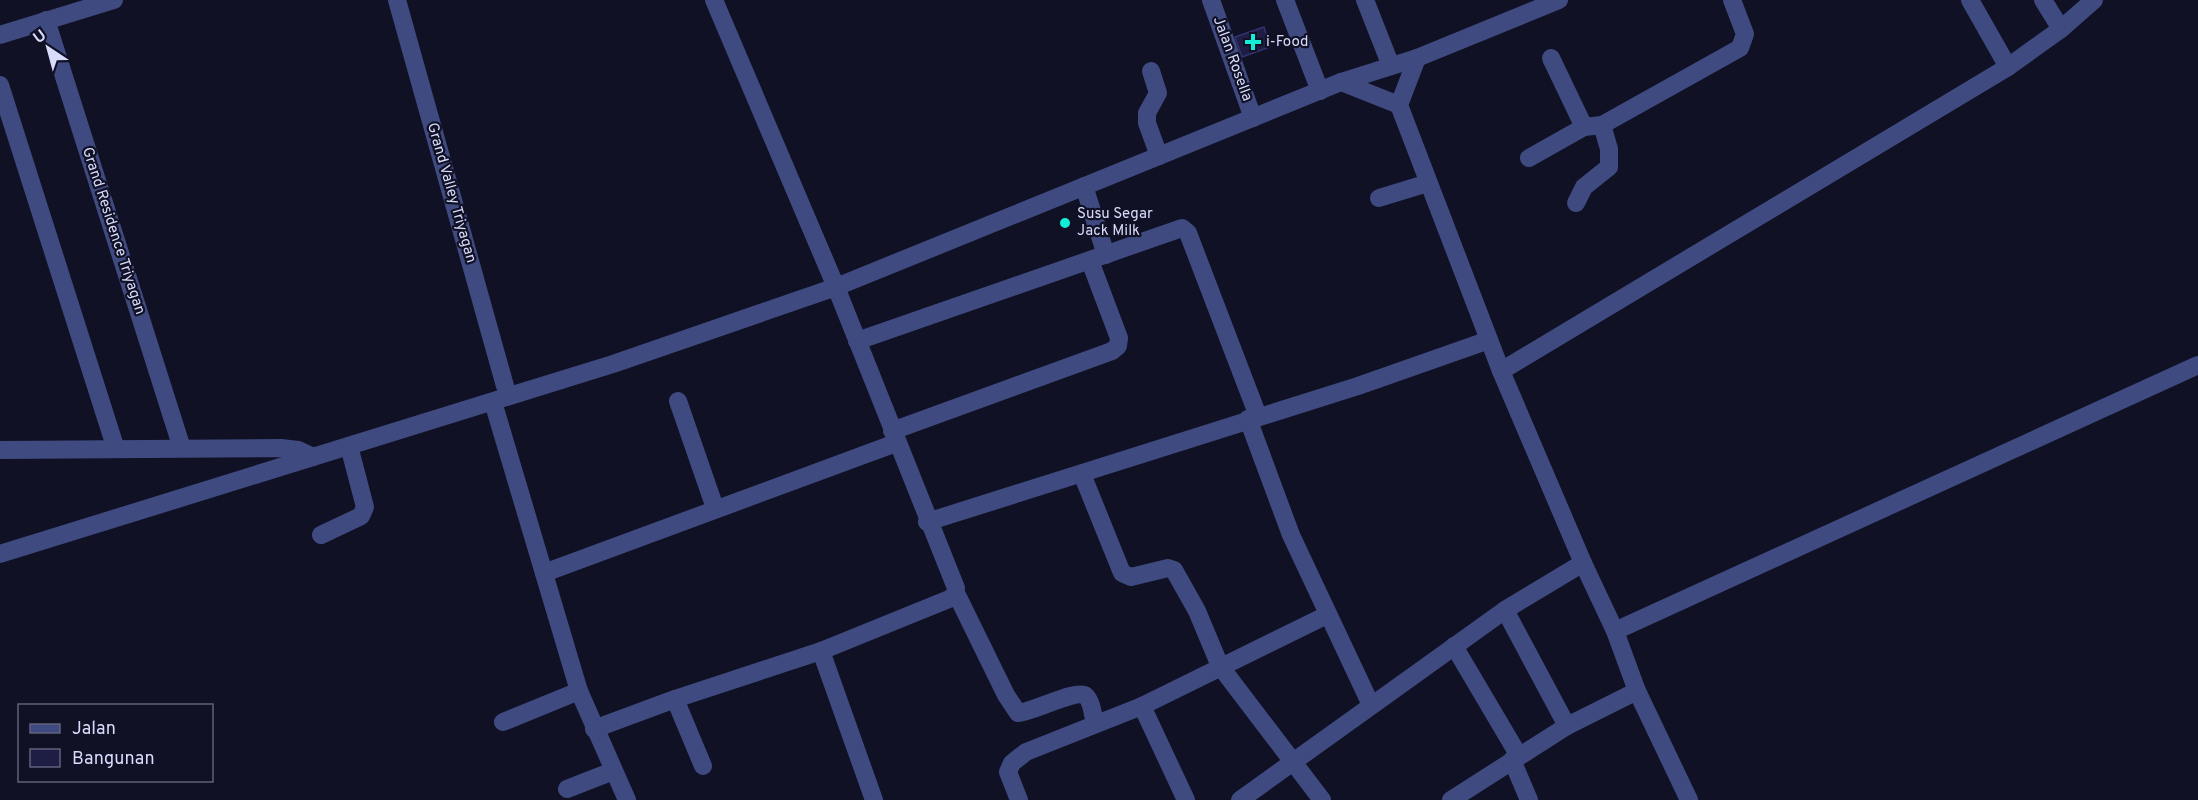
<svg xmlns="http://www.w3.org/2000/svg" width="2198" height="800" font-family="Overpass,sans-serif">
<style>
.building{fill:#1e1e44;stroke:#32336e;stroke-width:1.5}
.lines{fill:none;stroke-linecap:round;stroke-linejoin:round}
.minor{stroke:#3f4b80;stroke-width:18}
.poi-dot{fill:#12edd5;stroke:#111125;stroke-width:2}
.labels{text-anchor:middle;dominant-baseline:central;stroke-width:4.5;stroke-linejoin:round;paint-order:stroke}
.poi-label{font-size:15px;fill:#d7dbfc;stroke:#111125;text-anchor:start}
.street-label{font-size:15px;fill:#d7dbfc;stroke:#111125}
</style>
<rect width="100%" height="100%" fill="#111125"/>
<polygon class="building" points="1264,27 1270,47 1242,57 1235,37"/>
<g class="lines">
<g class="minor">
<polyline points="397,0 505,386"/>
<polyline points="714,0 836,287 1341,82 1417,58 1559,0"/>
<polyline points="1211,0 1253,118"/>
<polyline points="1285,0 1320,91"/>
<polyline points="1365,0 1391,66"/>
<polyline points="1970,0 2008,67"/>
<polyline points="2043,0 2061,29"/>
<polyline points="46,20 180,442"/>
<polyline points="0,35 114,0"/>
<polyline points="1417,58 1399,105 1501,371 1583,563 1615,631 1637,691 1689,800"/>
<polyline points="1551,58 1584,127"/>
<polyline points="1151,71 1158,93 1147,113 1147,123 1159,156"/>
<polyline points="1341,82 1399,105"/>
<polyline points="0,85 114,443"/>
<polyline points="1529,158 1584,127 1602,125 1740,48 1745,34 1732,0"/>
<polyline points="1084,186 1106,255"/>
<polyline points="1379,198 1428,183"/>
<polyline points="1576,203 1584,187 1609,167 1609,149 1602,125"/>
<polyline points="857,341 1182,228 1188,233 1258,416"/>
<polyline points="1501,371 2008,67 2061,29 2094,0"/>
<polyline points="678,401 715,508"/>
<polyline points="493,402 579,691 627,800"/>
<polyline points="1248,419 1291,535 1371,705"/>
<polyline points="892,431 1112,351 1118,346 1119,338 1090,261"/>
<polyline points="0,450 281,448 298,450 313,457"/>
<polyline points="1082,474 1122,573 1131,577 1168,568 1174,570 1197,611 1220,666 1322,800"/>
<polyline points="927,522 1358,386 1489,340"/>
<polyline points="321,535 361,516 365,507 349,446"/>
<polyline points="0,554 613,364 836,287 956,588 954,597 821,651 675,699 594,729"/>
<polyline points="544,573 896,443"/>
<path d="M956,593L1006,695L1018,713C1033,712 1078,688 1086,696C1092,702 1093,716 1095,724"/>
<polyline points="1505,610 1567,726"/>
<polyline points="1615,631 2198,365"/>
<polyline points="1454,646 1519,756"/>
<polyline points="821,651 874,800"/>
<polyline points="675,699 703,766"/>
<polyline points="1142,706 1186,800"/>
<polyline points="503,722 579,691"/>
<polyline points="1512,760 1529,800"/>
<polyline points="567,789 613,771"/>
<polyline points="1019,800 1008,772 1012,763 1026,752 1142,706 1327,615"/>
<polyline points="1240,800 1505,610 1583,563"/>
<polyline points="1451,800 1567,726 1637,691"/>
</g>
</g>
<g class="poi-dot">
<path d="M1250 33h6v6h6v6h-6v6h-6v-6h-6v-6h6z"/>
<circle cx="1065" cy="223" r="6"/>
</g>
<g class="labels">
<g class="poi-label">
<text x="1266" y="42">i-Food</text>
<text x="1077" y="214">Susu Segar<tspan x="1077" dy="17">Jack Milk</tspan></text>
</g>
<g class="street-label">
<text transform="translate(1232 59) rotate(70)">Jalan Rosella</text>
<text transform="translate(451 193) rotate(74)">Grand Valley Triyagan</text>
<text transform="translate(113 231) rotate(72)">Grand Residence Triyagan</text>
</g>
</g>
<rect x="18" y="704" width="195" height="78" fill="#111125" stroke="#60627b" stroke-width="1.5"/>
<rect x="30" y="724" width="30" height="9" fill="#3f4b80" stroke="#60627b" stroke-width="1.5"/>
<text x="72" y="734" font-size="18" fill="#d7dbfc">Jalan</text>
<rect x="30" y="749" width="30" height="18" fill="#1e1e44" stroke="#60627b" stroke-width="1.5"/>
<text x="72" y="764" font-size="18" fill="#d7dbfc">Bangunan</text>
<g transform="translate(48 48) rotate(324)" stroke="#111125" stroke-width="4.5" paint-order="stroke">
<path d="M0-4.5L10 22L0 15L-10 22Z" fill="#d7dbfc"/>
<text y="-9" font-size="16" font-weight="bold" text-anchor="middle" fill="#d7dbfc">U</text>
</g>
</svg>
